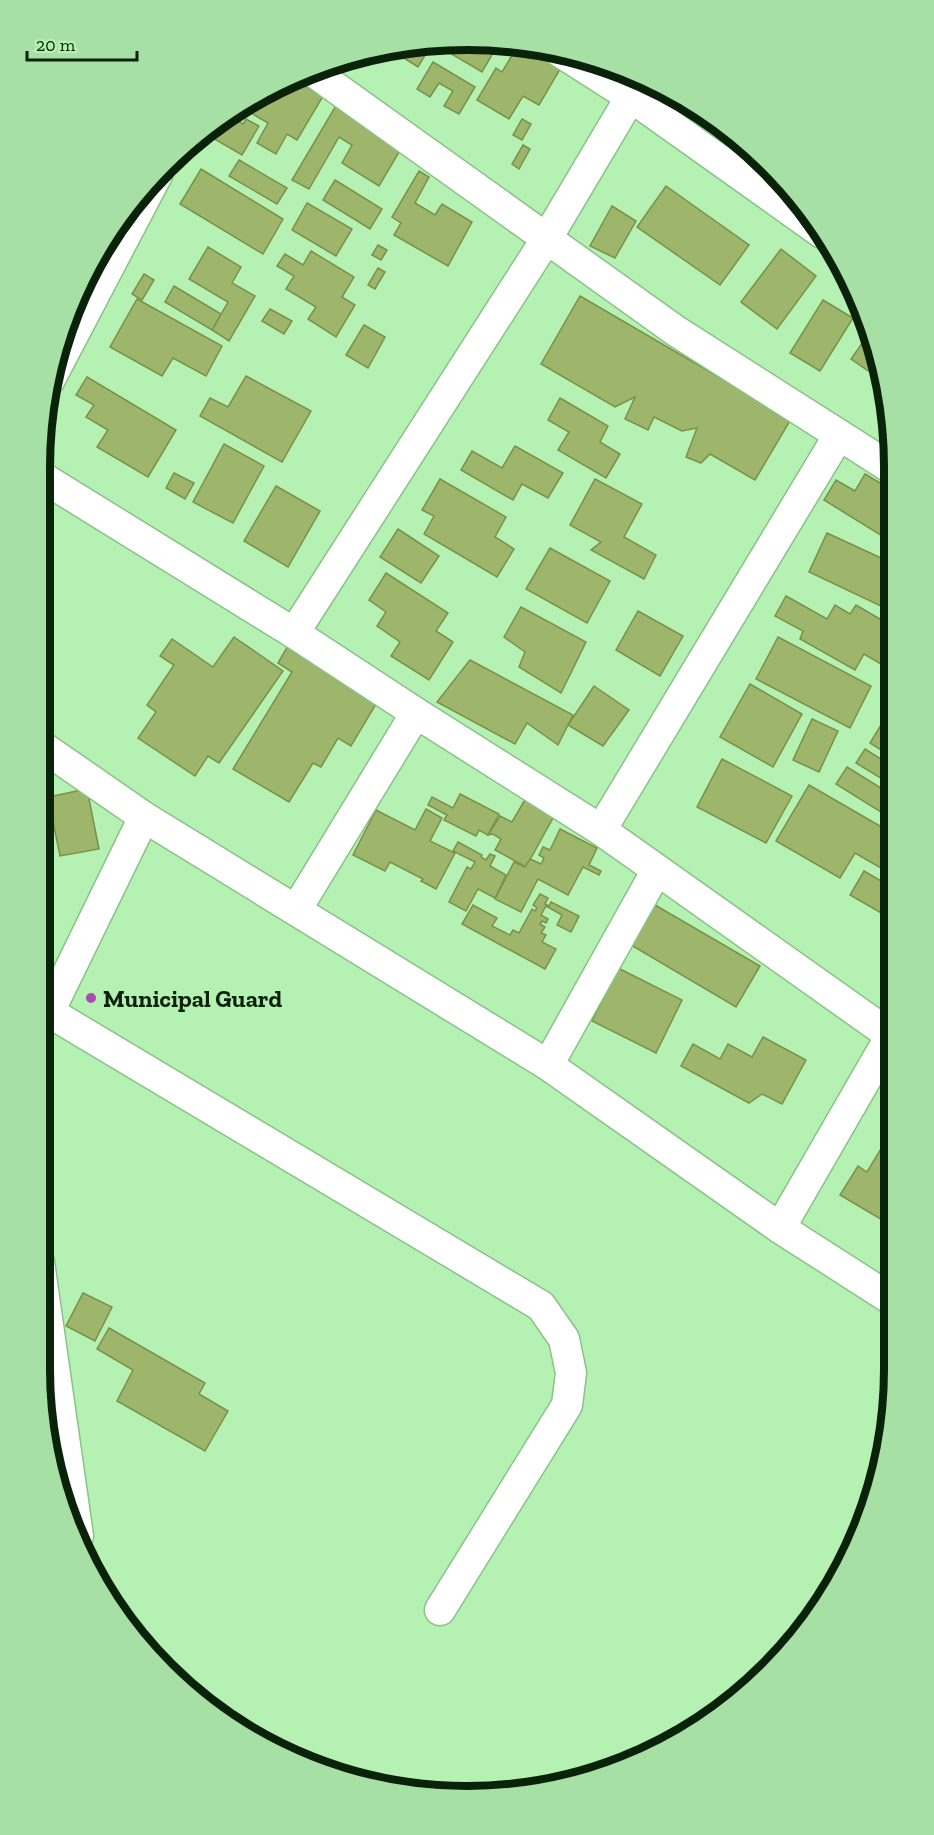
<svg xmlns="http://www.w3.org/2000/svg" width="934" height="1835" font-family="'Zilla Slab',serif">
<style>
.building{fill:#9db66b;stroke:#7a9147;stroke-width:1.5}
.lines{fill:none;stroke-linecap:round;stroke-linejoin:round}
.street-casing{stroke:#89c387;stroke-width:33}
.street{stroke:#fff;stroke-width:30}
.poi-dot{fill:#a94ab3;stroke:#b5f1b2;stroke-width:2}
.labels{text-anchor:middle;dominant-baseline:central;stroke-width:6;stroke-linejoin:round;paint-order:stroke}
.poi-label{font-size:24px;font-weight:bold;fill:#0a210a;stroke:#b5f1b2;text-anchor:start}
.rim{fill:none;stroke:#0a210a;stroke-width:8}
</style>
<rect width="100%" height="100%" fill="#b5f1b2"/>
<g class="building">
<polygon points="495,40 500,41 482,72 443,49 447,41"/>
<polygon points="433,42 418,67 388,48 411,43"/>
<polygon points="512,43 570,52 539,105 523,96 509,119 477,100 496,68 502,72 514,52 509,49"/>
<polygon points="433,62 475,87 459,114 444,106 453,91 439,83 430,97 417,89"/>
<polygon points="292,79 323,96 297,140 287,134 276,154 257,143 268,123 239,106 253,97"/>
<polygon points="344,92 411,132 379,186 342,163 352,145 339,137 309,189 292,180"/>
<polygon points="228,114 243,124 246,119 259,126 242,155 206,134 210,127"/>
<polygon points="522,119 531,124 522,140 513,135"/>
<polygon points="523,145 530,149 519,169 512,164"/>
<polygon points="239,160 287,188 277,204 229,176"/>
<polygon points="201,169 283,219 263,254 180,204"/>
<polygon points="419,171 429,177 415,203 435,215 442,204 472,222 448,266 394,235 401,223 392,217"/>
<polygon points="335,180 382,209 370,229 323,200"/>
<polygon points="666,186 749,245 720,285 637,227"/>
<polygon points="307,203 352,229 336,256 292,230"/>
<polygon points="612,206 636,221 615,258 590,246"/>
<polygon points="378,245 387,250 381,260 372,255"/>
<polygon points="208,247 241,267 232,283 255,296 229,341 212,330 228,302 189,279"/>
<polygon points="781,249 816,276 777,329 741,302"/>
<polygon points="311,251 354,277 342,297 355,305 336,337 308,319 316,307 286,289 294,276 277,266 285,254 303,265"/>
<polygon points="378,268 385,272 375,289 368,285"/>
<polygon points="144,274 154,280 142,300 132,294"/>
<polygon points="174,286 221,314 212,330 165,302"/>
<polygon points="580,296 791,419 755,480 710,454 701,463 686,457 697,428 682,431 654,417 648,430 625,419 635,397 615,407 541,364"/>
<polygon points="137,299 222,346 206,376 173,358 162,376 110,347"/>
<polygon points="823,300 853,318 820,371 790,353"/>
<polygon points="270,309 292,321 284,334 262,321"/>
<polygon points="364,325 385,337 368,368 346,355"/>
<polygon points="870,332 883,381 851,359"/>
<polygon points="246,376 311,411 282,462 200,416 210,398 228,407"/>
<polygon points="87,377 176,430 148,477 97,447 108,430 86,417 94,405 76,395"/>
<polygon points="560,398 608,426 600,442 620,454 606,478 558,450 569,432 548,420"/>
<polygon points="224,444 264,466 233,523 193,502"/>
<polygon points="515,446 563,473 548,498 522,484 513,500 461,470 472,451 502,468"/>
<polygon points="174,473 194,483 185,499 166,488"/>
<polygon points="865,474 892,490 892,531 887,539 824,500 836,480 855,491"/>
<polygon points="440,479 506,517 495,537 514,549 497,577 424,534 434,516 422,510"/>
<polygon points="595,479 642,504 624,537 656,555 644,579 591,550 601,542 570,525"/>
<polygon points="276,486 320,511 288,567 244,541"/>
<polygon points="398,529 439,556 421,583 380,557"/>
<polygon points="827,533 892,563 892,589 883,607 809,572"/>
<polygon points="550,548 610,581 587,623 526,589"/>
<polygon points="386,573 448,613 436,631 453,642 429,680 391,656 400,642 377,626 386,612 369,600"/>
<polygon points="786,596 827,619 835,605 850,614 856,605 892,626 892,657 886,667 864,654 855,670 800,639 803,631 775,616"/>
<polygon points="521,607 586,642 561,693 519,667 525,652 504,637"/>
<polygon points="638,611 683,636 660,676 616,650"/>
<polygon points="234,637 283,671 219,763 208,756 195,776 138,738 156,712 147,705 174,665 160,656 172,639 213,667"/>
<polygon points="778,637 871,686 850,728 756,679"/>
<polygon points="289,644 379,699 351,746 338,738 321,767 313,763 289,802 233,769 292,672 278,663"/>
<polygon points="470,660 573,715 558,745 527,723 515,744 437,702"/>
<polygon points="750,684 802,714 773,767 720,737"/>
<polygon points="594,686 629,710 603,746 568,725"/>
<polygon points="892,707 892,757 870,743"/>
<polygon points="812,719 838,731 819,772 793,760"/>
<polygon points="865,749 892,766 892,785 856,763"/>
<polygon points="722,759 792,796 766,843 697,807"/>
<polygon points="847,767 892,795 892,819 836,784"/>
<polygon points="809,785 892,833 893,875 855,853 840,878 776,841"/>
<polygon points="87,789 99,849 60,856 48,797"/>
<polygon points="530,791 559,807 526,867 495,850 501,839 493,834 488,835 500,816 512,822"/>
<polygon points="460,794 499,814 488,835 479,830 476,836 444,820 447,815 428,805 432,797 453,808"/>
<polygon points="426,809 442,818 430,841 455,853 436,889 421,881 423,879 390,862 385,871 353,855 376,810 415,830"/>
<polygon points="560,829 597,848 589,865 601,871 599,875 583,867 568,895 538,879 521,912 495,899 514,862 525,867 530,859 541,864 544,858 539,855 543,847 550,850"/>
<polygon points="458,842 482,855 481,857 486,860 490,854 495,856 490,866 506,875 495,898 478,889 466,911 449,902 467,867 471,869 475,862 453,851"/>
<polygon points="864,871 893,888 893,898 883,914 850,895"/>
<polygon points="540,894 548,898 545,904 549,906 551,902 579,916 571,932 557,925 562,915 546,906 541,915 548,919 546,923 542,921 540,924 545,927 541,933 546,935 542,942 556,949 545,969 462,924 473,905 497,918 492,926 510,935 513,930 519,933 532,909 535,911 537,908 533,905"/>
<polygon points="655,905 760,966 736,1007 631,945"/>
<polygon points="618,968 682,1000 656,1053 592,1021"/>
<polygon points="763,1037 806,1060 782,1104 762,1094 749,1103 681,1066 693,1044 720,1059 728,1044 752,1057"/>
<polygon points="882,1147 893,1154 894,1227 840,1195 858,1166 867,1172"/>
<polygon points="83,1293 112,1307 95,1341 66,1326"/>
<polygon points="109,1328 205,1383 199,1394 228,1411 205,1451 117,1401 133,1370 97,1349"/>
</g>
<g class="lines">
<g class="street-casing">
<g id="street">
<polyline points="559,51 631,97 822,233"/>
<polyline points="311,70 676,331 891,468"/>
<polyline points="49,381 157,175"/>
<polyline points="40,476 294,633 416,713 601,830 893,1037"/>
<polyline points="294,633 547,238 642,78"/>
<polyline points="40,745 144,817 548,1065 780,1228 894,1301"/>
<polyline points="601,830 839,435"/>
<polyline points="296,910 416,713"/>
<polyline points="39,1006 541,1306 564,1339 571,1373 567,1405 440,1610"/>
<polyline points="49,1012 144,817"/>
<polyline points="548,1065 657,870"/>
<polyline points="780,1228 893,1032"/>
<polyline points="39,1262 78,1536"/>
</g>
</g>
<use href="#street" class="street"/>
</g>
<circle class="poi-dot" cx="91" cy="998" r="6"/>
<g class="labels">
<g class="poi-label">
<text x="103" y="998">Municipal Guard</text>
</g>
</g>
<path d="M0 0H934V1835H0ZM467 50H467A417 417 0 0 1 884 467V1369A417 417 0 0 1 467 1786H467A417 417 0 0 1 50 1369V467A417 417 0 0 1 467 50Z" fill="#a7e0a5" fill-rule="evenodd"/>
<path class="rim" d="M467 50H467A417 417 0 0 1 884 467V1369A417 417 0 0 1 467 1786H467A417 417 0 0 1 50 1369V467A417 417 0 0 1 467 50Z"/>
<path d="M27 51v9h110v-9" fill="none" stroke="#0a210a" stroke-width="3"/>
<text x="36" y="51" font-size="18" fill="#0a210a" stroke="#b5f1b2" stroke-width="4.5" paint-order="stroke">20 m</text>
</svg>
